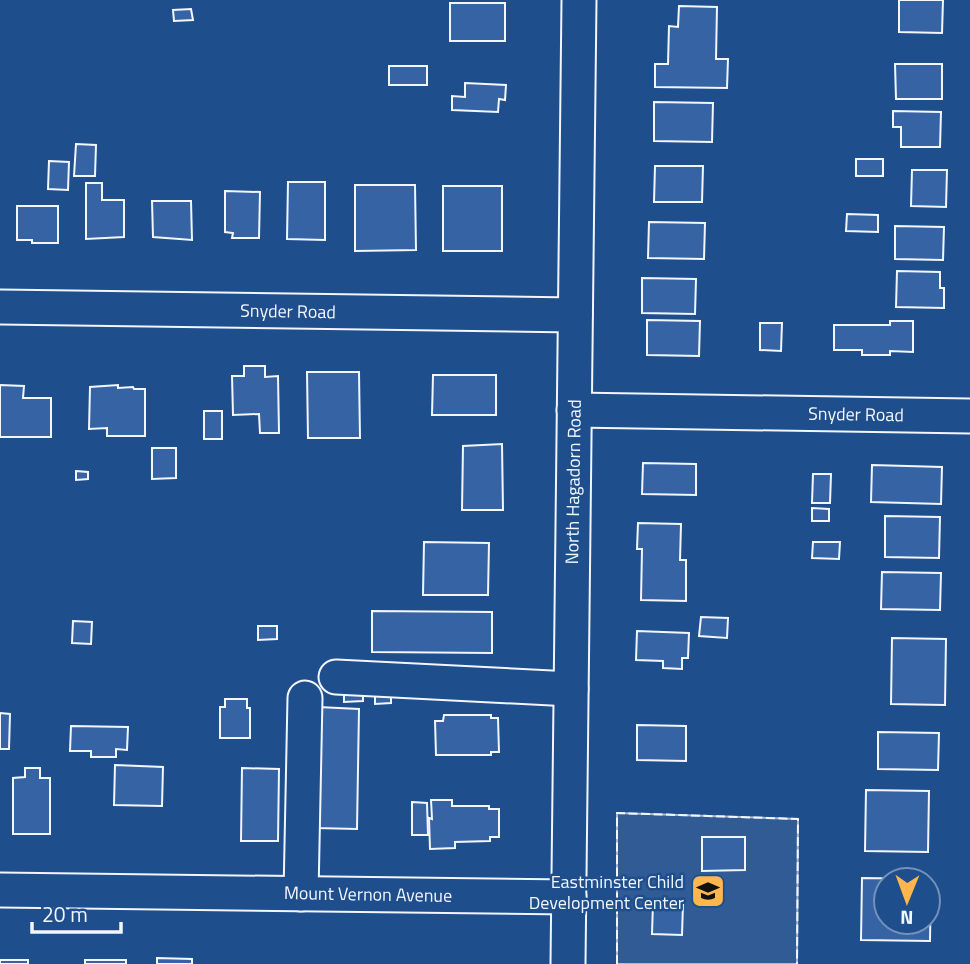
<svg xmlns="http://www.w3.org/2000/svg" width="970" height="964" font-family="'Titillium Web',sans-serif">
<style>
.green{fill:#305b95;stroke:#a8bbd7;stroke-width:2}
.building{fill:#3563a3;stroke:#f2f6ff;stroke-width:2;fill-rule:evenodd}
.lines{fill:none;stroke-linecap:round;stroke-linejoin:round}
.minor-casing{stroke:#f2f6ff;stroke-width:37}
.minor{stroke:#1f4e8c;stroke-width:33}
.fence{stroke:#f2f6ff;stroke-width:2;stroke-dasharray:9 3.5;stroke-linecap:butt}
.labels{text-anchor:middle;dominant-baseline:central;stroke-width:5;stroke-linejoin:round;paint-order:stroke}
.street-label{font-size:18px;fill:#f2f6ff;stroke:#1f4e8c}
.poi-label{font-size:18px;fill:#f2f6ff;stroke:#1f4e8c;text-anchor:end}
</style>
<rect width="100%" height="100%" fill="#1f4e8c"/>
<polygon class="green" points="617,813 798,819 797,964 617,964"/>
<g class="building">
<polygon points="899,0 943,0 942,33 899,32"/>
<rect x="450" y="3" width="55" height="38"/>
<polygon points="679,6 717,7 716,59 728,59 727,88 655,87 655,64 668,64 669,26 678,27"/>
<polygon points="191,9 193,20 174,21 173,10"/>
<polygon points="895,64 942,64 942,99 896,99"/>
<rect x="389" y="66" width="38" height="19"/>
<polygon points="465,83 506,85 505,100 499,99 498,112 452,110 452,96 465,97"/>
<polygon points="654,102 713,103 712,142 654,141"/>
<polygon points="893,111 941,112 940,147 901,147 901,127 893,127"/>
<polygon points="76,144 96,145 95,176 74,176"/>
<rect x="856" y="159" width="27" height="17"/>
<polygon points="49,161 69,162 68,190 48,189"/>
<polygon points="655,166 703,166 702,202 654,202"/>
<polygon points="912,170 947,170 946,207 911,206"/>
<polygon points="288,182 325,182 325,240 287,239"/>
<polygon points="86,183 102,183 102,200 124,200 124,237 86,239"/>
<polygon points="355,185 415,185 416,250 355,251"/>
<rect x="443" y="186" width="59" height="65"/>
<polygon points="225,191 260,192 259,238 232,238 233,233 225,232"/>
<polygon points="152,201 191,201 192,240 153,237"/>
<polygon points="17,206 58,206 58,243 32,243 32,240 17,240"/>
<polygon points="847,214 878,215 878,232 846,231"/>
<polygon points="649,222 705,223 704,259 648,258"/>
<polygon points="895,226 944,227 943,260 895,259"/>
<polygon points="897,271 940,272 940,288 944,288 944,308 896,307"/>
<polygon points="642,278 696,279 695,314 642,313"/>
<polygon points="647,320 700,321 699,356 647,355"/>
<polygon points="890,321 913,321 913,352 890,351 890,355 862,355 862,350 834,350 834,325 890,325"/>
<polygon points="760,323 782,323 781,351 760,350"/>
<polygon points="244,366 265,366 265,377 278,376 279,433 260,433 259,414 233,415 232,376 244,376"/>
<polygon points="307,372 359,372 360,438 308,438"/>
<polygon points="433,375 496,375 496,415 432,415"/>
<polygon points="0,385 24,386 23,398 51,398 51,437 0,437"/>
<polygon points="118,385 118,388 133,387 134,389 145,389 145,436 107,436 107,428 89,429 90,387"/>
<rect x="204" y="411" width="18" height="28"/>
<polygon points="502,444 503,510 462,510 463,446"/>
<polygon points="152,448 176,448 176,478 152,479"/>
<polygon points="643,463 696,464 696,495 642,494"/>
<polygon points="872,465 942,467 941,504 871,502"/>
<polygon points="76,471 88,472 88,479 76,480"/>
<polygon points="813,474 831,474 830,503 812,503"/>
<polygon points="812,508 829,509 829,521 812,521"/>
<polygon points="885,516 940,517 939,558 885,557"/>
<polygon points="638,523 681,524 680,560 686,560 686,601 641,600 642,549 637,549"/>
<polygon points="424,542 489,543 488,595 423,595"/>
<polygon points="813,542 840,542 839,559 812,558"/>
<polygon points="882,572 941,573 940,610 881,609"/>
<polygon points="372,611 492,612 492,653 372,652"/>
<polygon points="701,617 728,618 727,638 699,636"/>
<polygon points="73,621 92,622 91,644 72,643"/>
<polygon points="258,626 277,626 277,639 258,640"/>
<polygon points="637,631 689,633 688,658 682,658 682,669 663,668 663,661 636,660"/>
<polygon points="892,638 946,639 945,705 891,704"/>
<polygon points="344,687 363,687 363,701 344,702"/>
<polygon points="375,693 391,693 391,703 375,704"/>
<polygon points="225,699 247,699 247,708 250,708 250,738 220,738 220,707 225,707"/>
<polygon points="318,707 359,709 357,829 315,828"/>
<polygon points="0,713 10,714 9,749 0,749"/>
<polygon points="444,715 491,715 491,718 498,718 499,752 491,752 491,755 436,755 435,721 443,721"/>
<polygon points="637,725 686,726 686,761 637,760"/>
<polygon points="71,726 128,727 127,750 116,749 116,757 91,757 91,751 70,751"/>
<polygon points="878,732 939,733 938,770 878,769"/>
<polygon points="115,765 163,767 162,806 114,805"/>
<polygon points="25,768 40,768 40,778 50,778 50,834 13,834 13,778 25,777"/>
<polygon points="242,768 279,769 278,841 241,841"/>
<polygon points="866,790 929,791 928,852 865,851"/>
<polygon points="431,800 452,800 452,806 489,806 489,809 499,809 499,837 490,837 490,841 455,842 455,848 430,849 429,818 432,819"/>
<polygon points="412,802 427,803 428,835 412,835"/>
<polygon points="702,837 745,837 745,870 702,871"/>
<path d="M862,878L931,879L930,941L861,940ZM886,880H928V922H886Z"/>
<polygon points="653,903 683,904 682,935 652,934"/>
<polygon points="157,958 192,959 192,964 157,964"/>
<rect x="0" y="960" width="28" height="4"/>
<rect x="85" y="960" width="41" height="4"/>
</g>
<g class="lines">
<g class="minor-casing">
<g id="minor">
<polyline points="0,307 575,315"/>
<polyline points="574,410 970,416"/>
<polyline points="336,677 571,689"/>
<polyline points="0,890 569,897"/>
<polyline points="301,894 305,698"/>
<polyline points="568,964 579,0"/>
</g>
</g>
<use href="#minor" class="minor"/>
<polyline class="fence" points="617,964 617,813 798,819 797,964"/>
</g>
<defs>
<g id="school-square" transform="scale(1.75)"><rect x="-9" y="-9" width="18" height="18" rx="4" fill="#ffb74d" stroke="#1f4e8c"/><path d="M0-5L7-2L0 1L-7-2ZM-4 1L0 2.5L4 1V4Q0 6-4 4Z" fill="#111"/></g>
</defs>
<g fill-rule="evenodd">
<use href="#school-square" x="708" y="891"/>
</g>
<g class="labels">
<g class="street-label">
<text transform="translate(288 311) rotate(1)">Snyder Road</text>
<text transform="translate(856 414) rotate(1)">Snyder Road</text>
<text transform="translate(573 482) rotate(-89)">North Hagadorn Road</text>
<text transform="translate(368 894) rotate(1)">Mount Vernon Avenue</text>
</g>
<g class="poi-label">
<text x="684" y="881">Eastminster Child<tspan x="684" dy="21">Development Center</tspan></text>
</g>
</g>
<g transform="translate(907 901) rotate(181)"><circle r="33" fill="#1f4e8c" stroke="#7391ba" stroke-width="2"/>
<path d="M0-5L12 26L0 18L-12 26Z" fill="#ffb74d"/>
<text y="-10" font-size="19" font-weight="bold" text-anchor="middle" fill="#f2f6ff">N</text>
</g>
<path d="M32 922v10h89v-10" fill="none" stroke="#f2f6ff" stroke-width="3.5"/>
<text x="42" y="922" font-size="21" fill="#f2f6ff" stroke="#1f4e8c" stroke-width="5" paint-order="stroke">20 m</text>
</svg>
